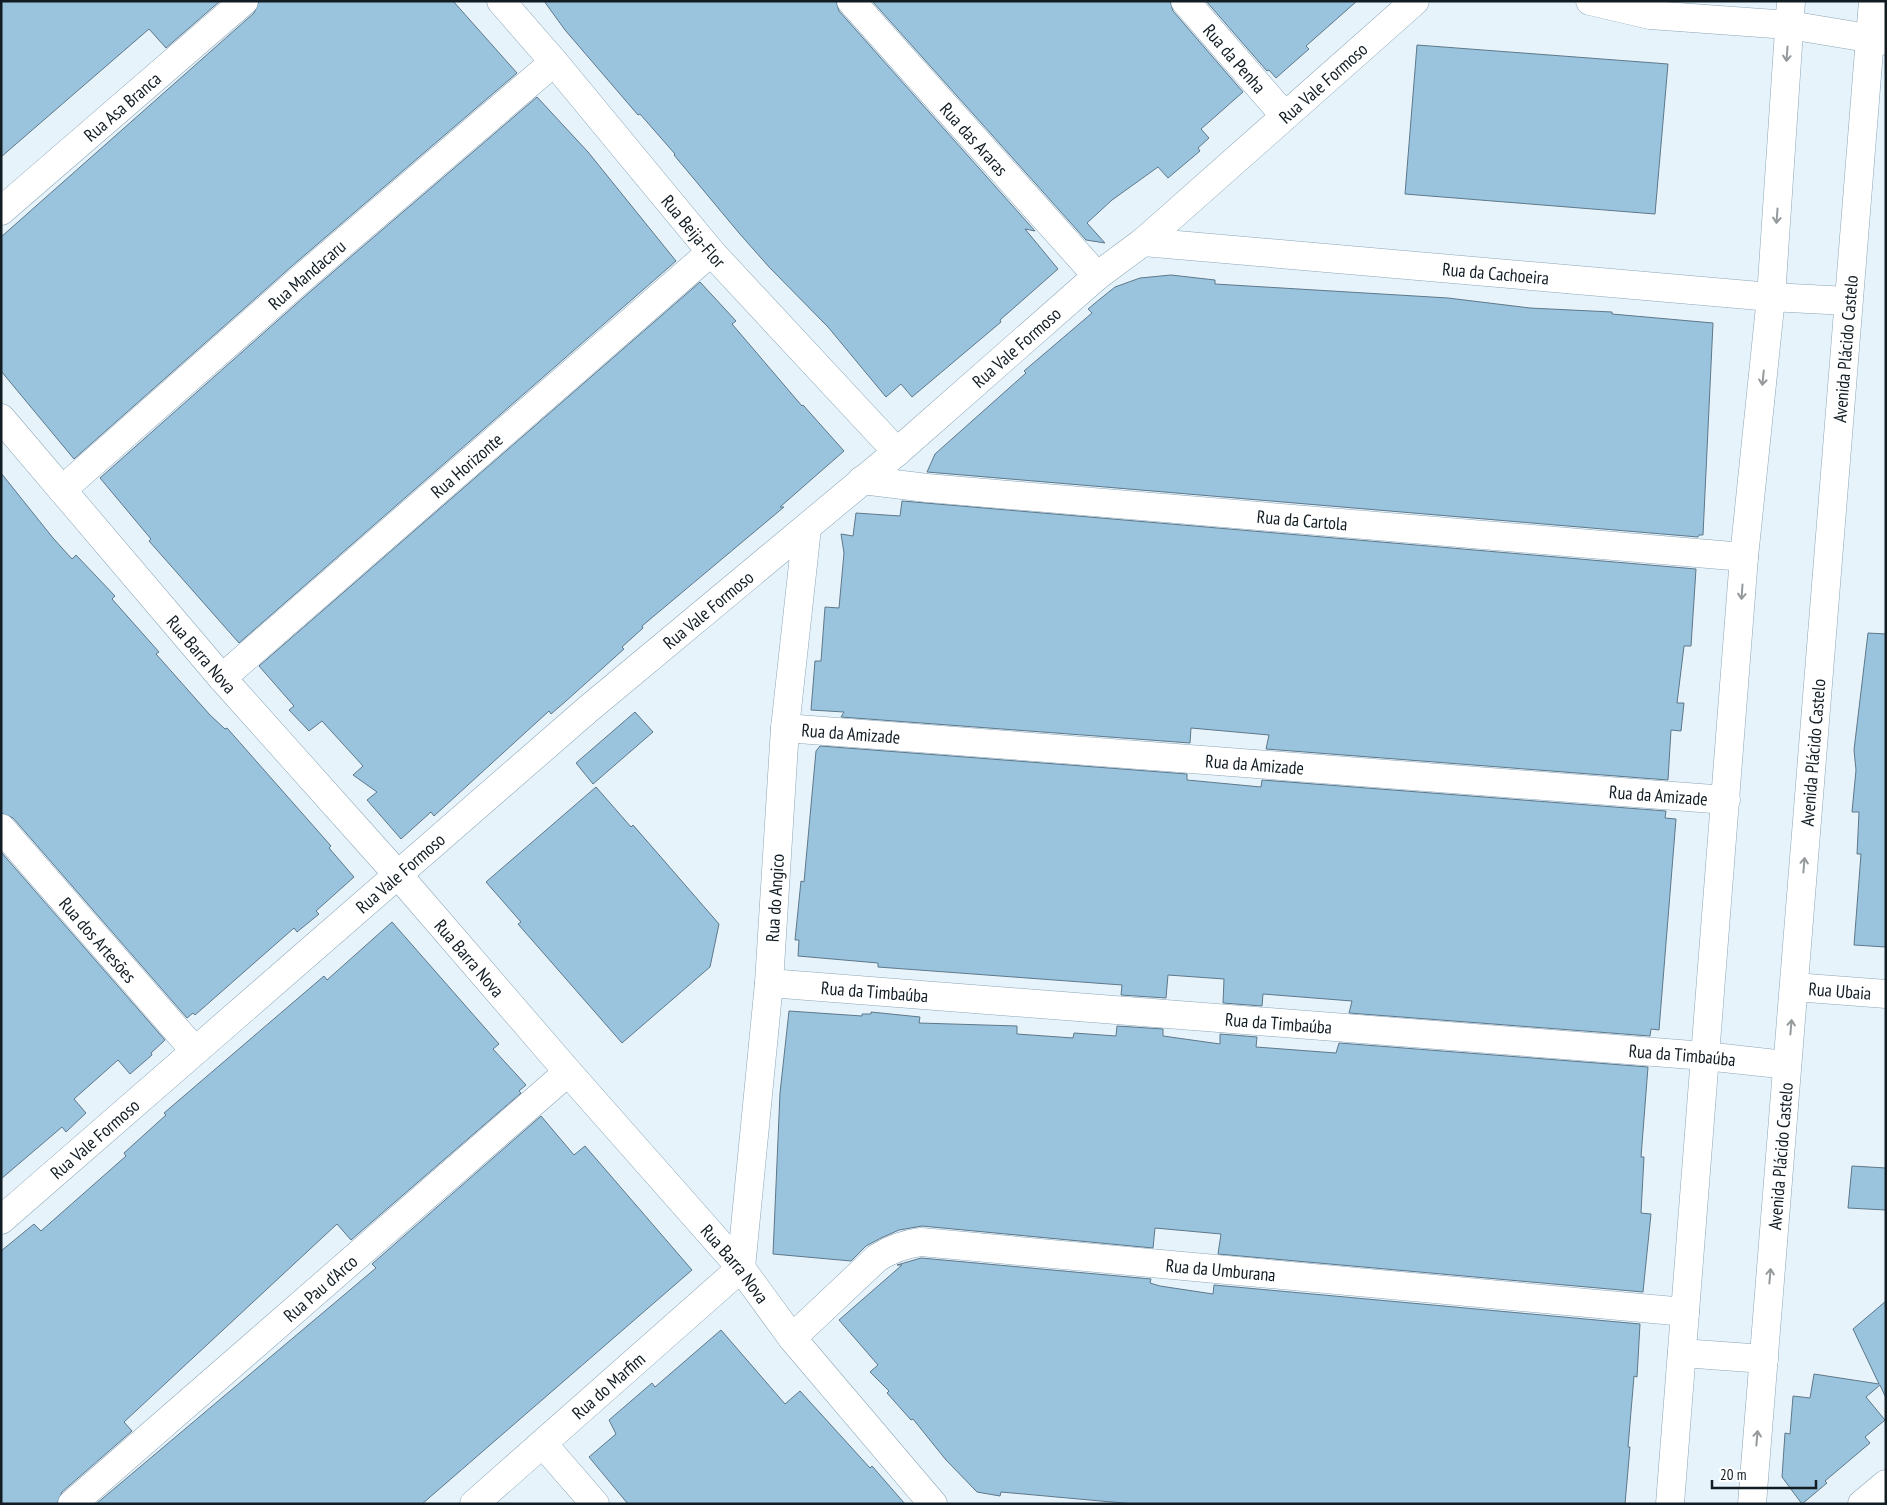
<svg xmlns="http://www.w3.org/2000/svg" width="1887" height="1505" font-family="'PT Sans Narrow',sans-serif">
<style>
.building{fill:#9ac3de;stroke:#5d788a}
.lines{fill:none;stroke-linecap:round;stroke-linejoin:round}
.minor-casing{stroke:#8aa6b9;stroke-width:29}
.tertiary-casing{stroke:#8aa6b9;stroke-width:29}
.minor{stroke:#fff;stroke-width:28}
.tertiary{stroke:#fff;stroke-width:28}
.oneway{stroke:#94999c}
.labels{text-anchor:middle;dominant-baseline:central;stroke-width:4;stroke-linejoin:round;paint-order:stroke}
.street-label{font-size:18px;fill:#111c23;stroke:#fff}
</style>
<rect width="100%" height="100%" fill="#e7f3fb"/>
<g class="building">
<polygon points="1,1 220,1 166,48 149,29 1,157"/>
<polygon points="259,1 453,1 517,73 292,266 74,459 1,371 1,237 254,13"/>
<polygon points="544,1 836,1 839,11 1035,231 1025,229 1058,269 1000,320 1001,322 912,397 901,384 886,397 828,327 769,267 739,233 674,155 675,154 640,114 638,115 565,30"/>
<polygon points="872,1 1170,1 1173,11 1243,92 1201,129 1209,138 1198,148 1200,151 1168,178 1158,167 1112,200 1087,223 1105,243 1086,240"/>
<polygon points="1206,1 1357,1 1306,46 1309,49 1276,78 1269,70 1267,71"/>
<polygon points="1417,45 1668,64 1655,214 1405,194"/>
<polygon points="537,97 588,152 676,261 239,643 149,541 151,539 100,478 312,290"/>
<polygon points="1171,275 1215,280 1215,284 1448,298 1530,308 1612,312 1612,314 1713,323 1703,535 1699,535 1698,537 927,472 935,454 1026,373 1024,371 1092,313 1088,309 1100,299 1115,287 1140,278"/>
<polygon points="700,282 736,321 732,324 802,406 803,405 844,451 780,507 784,507 642,626 643,628 622,647 624,649 566,701 551,714 549,711 434,816 431,812 401,839 367,800 377,792 353,775 363,766 322,721 309,731 289,710 294,706 259,666"/>
<polygon points="1,473 53,538 72,559 76,555 115,596 112,599 159,652 156,654 210,715 225,729 227,728 331,846 329,848 354,877 316,911 319,914 297,932 294,928 195,1015 193,1013 187,1018 13,818 1,813"/>
<polygon points="902,501 1696,569 1691,646 1684,646 1677,703 1684,703 1681,731 1671,730 1668,780 1266,749 1269,735 1191,728 1190,743 841,717 844,712 811,710 815,661 821,661 825,607 839,608 844,553 841,534 853,536 856,513 900,516"/>
<polygon points="1868,633 1886,634 1886,947 1854,945 1861,854 1857,854 1859,812 1852,812 1856,770 1854,750"/>
<polygon points="635,712 653,732 593,784 576,763"/>
<polygon points="820,746 1187,774 1187,780 1261,787 1262,780 1666,811 1665,818 1676,819 1659,1030 1651,1029 1650,1036 1349,1013 1352,1001 1263,994 1262,1006 1223,1003 1224,979 1168,975 1166,998 1121,995 1122,985 878,967 878,963 798,956 799,940 795,940 801,881 804,882 816,751"/>
<polygon points="596,787 631,827 633,825 719,924 710,967 622,1043 518,924 521,922 486,882"/>
<polygon points="1,852 165,1040 151,1053 152,1055 130,1074 118,1060 74,1099 86,1113 66,1132 62,1127 1,1179"/>
<polygon points="392,922 499,1044 493,1049 526,1085 519,1091 521,1093 351,1240 337,1224 124,1422 132,1431 62,1492 57,1504 1,1504 1,1251 34,1224 41,1231 126,1156 124,1153 166,1115 164,1113 324,976 327,980"/>
<polygon points="789,1011 862,1016 862,1014 871,1014 871,1012 920,1017 919,1023 1017,1026 1017,1034 1073,1038 1074,1033 1116,1036 1117,1026 1163,1029 1163,1036 1220,1044 1220,1034 1257,1037 1256,1047 1336,1053 1339,1043 1648,1067 1641,1157 1644,1157 1641,1213 1651,1214 1643,1292 1218,1254 1221,1234 1155,1228 1153,1248 922,1226 899,1230 881,1238 866,1246 851,1261 773,1254 780,1093"/>
<polygon points="541,1116 574,1155 585,1146 692,1270 422,1504 96,1504 376,1268 372,1264"/>
<polygon points="1852,1166 1886,1168 1886,1210 1848,1208"/>
<polygon points="921,1258 1151,1279 1150,1283 1160,1286 1213,1294 1214,1285 1640,1324 1637,1377 1634,1376 1628,1447 1630,1447 1625,1504 1134,1504 1001,1492 1000,1496 977,1492 946,1460 913,1419 911,1420 887,1393 889,1391 870,1372 878,1365 839,1320 902,1265 897,1265"/>
<polygon points="1886,1301 1886,1398 1880,1385 1866,1397 1885,1420 1865,1437 1870,1443 1825,1481 1827,1483 1802,1504 1782,1477 1785,1433 1790,1434 1793,1396 1810,1398 1814,1374 1879,1384 1853,1329"/>
<polygon points="721,1330 785,1404 800,1391 870,1468 872,1466 905,1504 628,1504 589,1457 616,1434 609,1420 652,1383 655,1387"/>
</g>
<g class="lines">
<g class="minor-casing">
<g id="minor">
<path id="s1" d="M501,1L554,62L711,252L897,452"/>
<path id="s2" d="M851,1L1097,276"/>
<path id="s3" d="M1185,1L1285,116"/>
<polyline points="1590,1 1650,15 1789,25 1886,41"/>
<path id="s4" d="M1,211L244,1"/>
<path id="s5" d="M1143,242L1771,297L1848,301"/>
<path id="s6" d="M1,418L222,678L399,876L568,1072L741,1268L792,1338L933,1504"/>
<path id="s7" d="M862,480L927,488L1744,557"/>
<path id="s8" d="M62,490L302,278L554,62"/>
<path id="s9" d="M222,678L711,252"/>
<path id="s10" d="M785,728L1726,800"/>
<path id="s11" d="M1,828L195,1051"/>
<path id="s12" d="M769,983L1705,1056L1787,1065"/>
<path id="s13" d="M1794,987L1886,994"/>
<path id="s14" d="M1,1220L587,710L897,452L1097,276L1143,242L1415,1"/>
<path id="s15" d="M792,1338L877,1258C891,1249 904,1244 921,1242L1685,1312"/>
<polyline points="543,1444 595,1504"/>
<path id="s16" d="M72,1504L568,1072"/>
<path id="s17" d="M474,1504L741,1268L769,983L785,728L807,528"/>
<polyline points="1862,1504 1886,1484"/>
</g>
</g>
<g class="tertiary-casing">
<g id="tertiary">
<polyline points="1682,1353 1764,1359"/>
<polyline points="1670,1504 1744,557 1771,297 1791,1"/>
<path id="s18" d="M1752,1504L1873,1"/>
</g>
</g>
<use href="#minor" class="minor"/>
<use href="#tertiary" class="tertiary"/>
</g>
<defs><path id="oneway-shaft" d="M-6 0H5M1.5-3L5.5 0L1.5 3" fill="none" stroke-width="1.6" stroke-linecap="round" stroke-linejoin="round" transform="scale(1.25)"/></defs>
<g class="oneway">
<use href="#oneway-shaft" transform="translate(1787 54) rotate(94)"/>
<use href="#oneway-shaft" transform="translate(1777 216) rotate(94)"/>
<use href="#oneway-shaft" transform="translate(1763 378) rotate(96)"/>
<use href="#oneway-shaft" transform="translate(1742 592) rotate(94)"/>
<use href="#oneway-shaft" transform="translate(1804 865) rotate(-85)"/>
<use href="#oneway-shaft" transform="translate(1791 1027) rotate(-85)"/>
<use href="#oneway-shaft" transform="translate(1770 1276) rotate(-85)"/>
<use href="#oneway-shaft" transform="translate(1757 1438) rotate(-85)"/>
</g>
<g class="labels">
<g class="street-label">
<text stroke="none"><textPath href="#s3" startOffset="76">Rua da Penha</textPath></text>
<text stroke="none"><textPath href="#s14" startOffset="1744">Rua Vale Formoso</textPath></text>
<text stroke="none"><textPath href="#s4" startOffset="160">Rua Asa Branca</textPath></text>
<text stroke="none"><textPath href="#s2" startOffset="185">Rua das Araras</textPath></text>
<text stroke="none"><textPath href="#s1" startOffset="300">Rua Beija-Flor</textPath></text>
<text stroke="none"><textPath href="#s5" startOffset="354">Rua da Cachoeira</textPath></text>
<text stroke="none"><textPath href="#s8" startOffset="326">Rua Mandacaru</textPath></text>
<text stroke="none"><textPath href="#s14" startOffset="1339">Rua Vale Formoso</textPath></text>
<text stroke="none"><textPath href="#s18" startOffset="1159">Avenida Plácido Castelo</textPath></text>
<text stroke="none"><textPath href="#s9" startOffset="324">Rua Horizonte</textPath></text>
<text stroke="none"><textPath href="#s7" startOffset="442">Rua da Cartola</textPath></text>
<text stroke="none"><textPath href="#s14" startOffset="934">Rua Vale Formoso</textPath></text>
<text stroke="none"><textPath href="#s6" startOffset="310">Rua Barra Nova</textPath></text>
<text stroke="none"><textPath href="#s10" startOffset="66">Rua da Amizade</textPath></text>
<text stroke="none"><textPath href="#s18" startOffset="754">Avenida Plácido Castelo</textPath></text>
<text stroke="none"><textPath href="#s10" startOffset="471">Rua da Amizade</textPath></text>
<text stroke="none"><textPath href="#s10" startOffset="876">Rua da Amizade</textPath></text>
<text stroke="none"><textPath href="#s14" startOffset="529">Rua Vale Formoso</textPath></text>
<text stroke="none"><textPath href="#s17" startOffset="728">Rua do Angico</textPath></text>
<text stroke="none"><textPath href="#s11" startOffset="148">Rua dos Artesões</textPath></text>
<text stroke="none"><textPath href="#s6" startOffset="715">Rua Barra Nova</textPath></text>
<text stroke="none"><textPath href="#s13" startOffset="46">Rua Ubaia</textPath></text>
<text stroke="none"><textPath href="#s12" startOffset="106">Rua da Timbaúba</textPath></text>
<text stroke="none"><textPath href="#s12" startOffset="511">Rua da Timbaúba</textPath></text>
<text stroke="none"><textPath href="#s12" startOffset="916">Rua da Timbaúba</textPath></text>
<text stroke="none"><textPath href="#s14" startOffset="124">Rua Vale Formoso</textPath></text>
<text stroke="none"><textPath href="#s18" startOffset="349">Avenida Plácido Castelo</textPath></text>
<text stroke="none"><textPath href="#s6" startOffset="1120">Rua Barra Nova</textPath></text>
<text stroke="none"><textPath href="#s15" startOffset="465">Rua da Umburana</textPath></text>
<text stroke="none"><textPath href="#s16" startOffset="329">Rua Pau d'Arco</textPath></text>
<text stroke="none"><textPath href="#s17" startOffset="179">Rua do Marfim</textPath></text>
</g>
</g>
<rect width="1887" height="1505" fill="none" stroke="#111c23" stroke-width="5"/>
<path d="M1712 1480v8h104v-8" fill="none" stroke="#111c23" stroke-width="2.5"/>
<text x="1720" y="1480" font-size="15" fill="#111c23" stroke="#ffffff" stroke-width="4" paint-order="stroke">20 m</text>
</svg>
